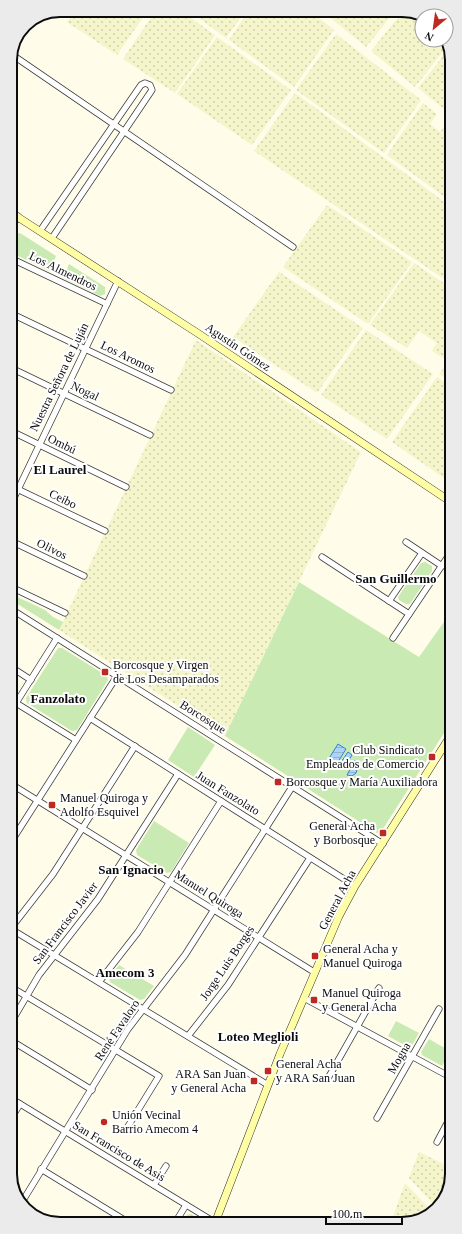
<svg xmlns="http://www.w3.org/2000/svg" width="462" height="1234" font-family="'Times New Roman',serif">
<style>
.farmland{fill:url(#farmland-dots)}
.grass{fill:#caeab3}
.water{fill:url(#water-rules);stroke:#3381d0}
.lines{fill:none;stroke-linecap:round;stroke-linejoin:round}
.minor-casing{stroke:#3e3e3e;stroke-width:7}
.secondary-casing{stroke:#2d2d2d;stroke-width:8}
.minor{stroke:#fff;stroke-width:5.5}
.secondary{stroke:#fffea5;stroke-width:7}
.poi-dot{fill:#be2921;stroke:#fff;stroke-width:1.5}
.labels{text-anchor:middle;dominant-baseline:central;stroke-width:4;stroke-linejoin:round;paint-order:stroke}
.street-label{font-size:12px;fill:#0b0b0b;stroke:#fff}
.poi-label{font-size:12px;fill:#0b0b0b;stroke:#fff;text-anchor:start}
.neighbourhood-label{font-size:13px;font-weight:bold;fill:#0b0b0b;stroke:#fff}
.rim{fill:none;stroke:#0b0b0b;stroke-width:2}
</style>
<defs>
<pattern id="farmland-dots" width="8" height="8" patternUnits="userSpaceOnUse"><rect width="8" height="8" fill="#f4f5ca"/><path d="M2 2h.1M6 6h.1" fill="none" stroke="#d0d1ac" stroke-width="1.8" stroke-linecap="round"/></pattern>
<pattern id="water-rules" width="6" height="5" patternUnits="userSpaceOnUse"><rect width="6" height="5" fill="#add4f7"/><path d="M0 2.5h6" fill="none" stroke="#94b5d2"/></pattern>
</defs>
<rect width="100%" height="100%" fill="#fffdea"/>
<g class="farmland">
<polygon points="76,10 148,10 117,55 67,22"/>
<polygon points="156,10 180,10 215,35 175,93 123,59"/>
<polygon points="188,10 246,10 226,38"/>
<polygon points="249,10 309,10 334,30 294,87 229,40"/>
<polygon points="321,10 396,10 366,47"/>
<polygon points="404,10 422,16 422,40 446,40 449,44 415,87 371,51"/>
<polygon points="336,34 421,100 384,153 296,90"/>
<polygon points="217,37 291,90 252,145 177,94"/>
<polygon points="450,47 450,114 418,88"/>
<polygon points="295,93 450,206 451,275 447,281 254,151"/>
<polygon points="423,103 437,114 430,124 440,132 448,122 450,124 450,201 387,155"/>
<polygon points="327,205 412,262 368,324 283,267"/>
<polygon points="414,263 451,288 451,350 445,359 432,351 437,343 419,331 407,348 370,325"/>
<polygon points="279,272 363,328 317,393 233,337"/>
<polygon points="366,330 433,374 387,439 321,395"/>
<polygon points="196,340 361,452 225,736 59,630"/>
<polygon points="451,358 451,381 439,374"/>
<polygon points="437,377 451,386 451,483 392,442"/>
<polygon points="419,1152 452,1168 452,1174 442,1204 437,1208 409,1178"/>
<polygon points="405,1183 432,1211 415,1222 391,1222"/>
</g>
<g class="grass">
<polygon points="20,233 56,256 49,271 10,252 10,245 15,234"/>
<polygon points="69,264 105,287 105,294 100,296 63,278"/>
<polygon points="425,562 432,566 432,571 410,604 406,604 399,600 398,597 421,563"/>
<polygon points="299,582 419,657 451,612 451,722 381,832 377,833 225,736"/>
<polygon points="11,594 45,610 53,617 63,622 59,630 11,600"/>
<polygon points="58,648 62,648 107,676 108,680 77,730 72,731 27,703 26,698"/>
<polygon points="188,727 215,745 194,777 168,760"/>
<polygon points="154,821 189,843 171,872 167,873 137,855 136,850"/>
<polygon points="119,965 154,986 144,999 140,1000 110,982 109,978"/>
<polygon points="396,1021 419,1033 411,1047 408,1047 388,1036"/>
<polygon points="429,1039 450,1051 442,1066 422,1055 421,1052"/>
<polygon points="191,1214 204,1222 205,1223 182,1223 187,1215"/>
</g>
<g class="water">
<polygon points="338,744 346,749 336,765 328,760"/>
<polygon points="348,752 352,755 344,768 339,765"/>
<polygon points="355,760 358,767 356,773 352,776 347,775"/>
</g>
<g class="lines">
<g class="minor-casing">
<g id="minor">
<polyline points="11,54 293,247"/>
<polyline points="10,231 18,216"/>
<polyline points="40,231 141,85 145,83 150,85 152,90 52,238"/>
<polyline points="10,258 107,304"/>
<polyline points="10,313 171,390"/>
<polyline points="11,368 150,435"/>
<polyline points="11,431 126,487"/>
<polyline points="11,486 105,531"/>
<polyline points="11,504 118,281"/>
<polyline points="11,541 84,576"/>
<polyline points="406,542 442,566"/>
<polyline points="322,557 409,614"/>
<polyline points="11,587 65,613"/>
<polyline points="389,601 422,553"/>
<polyline points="11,609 383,844"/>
<polyline points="393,638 451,552"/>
<polyline points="11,667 31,680"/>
<polyline points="16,703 76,740"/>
<polyline points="11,711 57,638"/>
<polyline points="90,718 355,886"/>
<polyline points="11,784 314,972"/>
<polyline points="11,842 117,676"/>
<polyline points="11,928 53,874 135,746"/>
<polyline points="11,929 268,1085"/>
<polyline points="99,982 138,932 221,801"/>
<polyline points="11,987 159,1076 127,1128"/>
<polyline points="304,998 452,1078"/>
<polyline points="12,1021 39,975 98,899 178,774"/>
<polyline points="188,1036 228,985 310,858"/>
<polyline points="12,1041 92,1090"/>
<polyline points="327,1080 379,988"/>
<polyline points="12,1099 216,1223"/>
<polyline points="12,1117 20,1104"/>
<polyline points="377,1118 439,1009"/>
<polyline points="437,1142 452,1114"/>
<polyline points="41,1169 131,1224"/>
<polyline points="154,1185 166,1166"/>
<polyline points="22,1202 128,1029 185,955 292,787"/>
<polyline points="175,1223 186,1205"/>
</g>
</g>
<g class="secondary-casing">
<g id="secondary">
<polyline points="10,212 199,334 451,502"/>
<polyline points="215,1223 280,1054 339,916 355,886 451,735"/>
</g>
</g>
<use href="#minor" class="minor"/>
<use href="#secondary" class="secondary"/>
</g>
<g class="poi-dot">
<rect x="101" y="668" width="8" height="8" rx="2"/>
<rect x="428" y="753" width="8" height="8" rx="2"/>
<rect x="274" y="778" width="8" height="8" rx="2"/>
<rect x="48" y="801" width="8" height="8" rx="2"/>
<rect x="379" y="829" width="8" height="8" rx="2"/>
<rect x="311" y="952" width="8" height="8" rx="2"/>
<rect x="310" y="996" width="8" height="8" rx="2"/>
<rect x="264" y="1067" width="8" height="8" rx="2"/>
<rect x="250" y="1077" width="8" height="8" rx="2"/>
<circle cx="104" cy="1122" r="4"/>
</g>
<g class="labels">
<g class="street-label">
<text transform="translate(63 271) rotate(26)">Los Almendros</text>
<text transform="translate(238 347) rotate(34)">Agustín Gómez</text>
<text transform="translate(128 357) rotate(26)">Los Aromos</text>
<text transform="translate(59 377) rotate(-64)">Nuestra Señora de Luján</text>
<text transform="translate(85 391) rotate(26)">Nogal</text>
<text transform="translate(62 444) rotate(26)">Ombú</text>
<text transform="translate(63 499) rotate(26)">Ceibo</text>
<text transform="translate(52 549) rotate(26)">Olivos</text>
<text transform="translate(203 717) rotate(32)">Borcosque</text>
<text transform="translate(228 793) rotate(32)">Juan Fanzolato</text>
<text transform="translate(209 894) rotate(32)">Manuel Quiroga</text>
<text transform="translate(337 900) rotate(-62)">General Acha</text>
<text transform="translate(65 923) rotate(-53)">San Francisco Javier</text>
<text transform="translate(227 963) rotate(-56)">Jorge Luis Borges</text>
<text transform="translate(117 1030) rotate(-56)">René Favaloro</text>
<text transform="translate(399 1058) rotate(-60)">Mogna</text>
<text transform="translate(119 1151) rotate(31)">San Francisco de Asis</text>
</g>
<g class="poi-label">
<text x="113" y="665">Borcosque y Virgen<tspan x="113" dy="14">de Los Desamparados</tspan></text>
<text x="424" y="750" text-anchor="end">Club Sindicato<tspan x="424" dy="14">Empleados de Comercio</tspan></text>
<text x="286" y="782">Borcosque y María Auxiliadora</text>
<text x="60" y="798">Manuel Quiroga y<tspan x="60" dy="14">Adolfo Esquivel</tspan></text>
<text x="375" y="826" text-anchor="end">General Acha<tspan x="375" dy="14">y Borbosque</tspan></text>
<text x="323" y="949">General Acha y<tspan x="323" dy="14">Manuel Quiroga</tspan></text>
<text x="322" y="993">Manuel Quiroga<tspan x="322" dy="14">y General Acha</tspan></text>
<text x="276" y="1064">General Acha<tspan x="276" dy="14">y ARA San Juan</tspan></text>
<text x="246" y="1074" text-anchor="end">ARA San Juan<tspan x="246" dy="14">y General Acha</tspan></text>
<text x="112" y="1115">Unión Vecinal<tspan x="112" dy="14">Barrio Amecom 4</tspan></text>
</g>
<g class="neighbourhood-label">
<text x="60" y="469">El Laurel</text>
<text x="396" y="578">San Guillermo</text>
<text x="58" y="698">Fanzolato</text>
<text x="131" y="869">San Ignacio</text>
<text x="125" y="972">Amecom 3</text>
<text x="258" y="1036">Loteo Meglioli</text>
</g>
</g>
<path d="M0 0H462V1234H0ZM60 17H402A43 43 0 0 1 445 60V1174A43 43 0 0 1 402 1217H60A43 43 0 0 1 17 1174V60A43 43 0 0 1 60 17Z" fill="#ebebeb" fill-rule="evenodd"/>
<path class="rim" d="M60 17H402A43 43 0 0 1 445 60V1174A43 43 0 0 1 402 1217H60A43 43 0 0 1 17 1174V60A43 43 0 0 1 60 17Z"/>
<g transform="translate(434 28) rotate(209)"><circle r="19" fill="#ffffff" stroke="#9d9d9d"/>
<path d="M0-3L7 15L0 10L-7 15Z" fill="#be2921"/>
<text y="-6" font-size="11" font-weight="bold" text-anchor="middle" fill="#0b0b0b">N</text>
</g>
<path d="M326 1218v6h76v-6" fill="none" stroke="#0b0b0b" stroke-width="2"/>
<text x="332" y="1218" font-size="12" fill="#0b0b0b" stroke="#ffffff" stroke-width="3" paint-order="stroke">100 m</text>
</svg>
